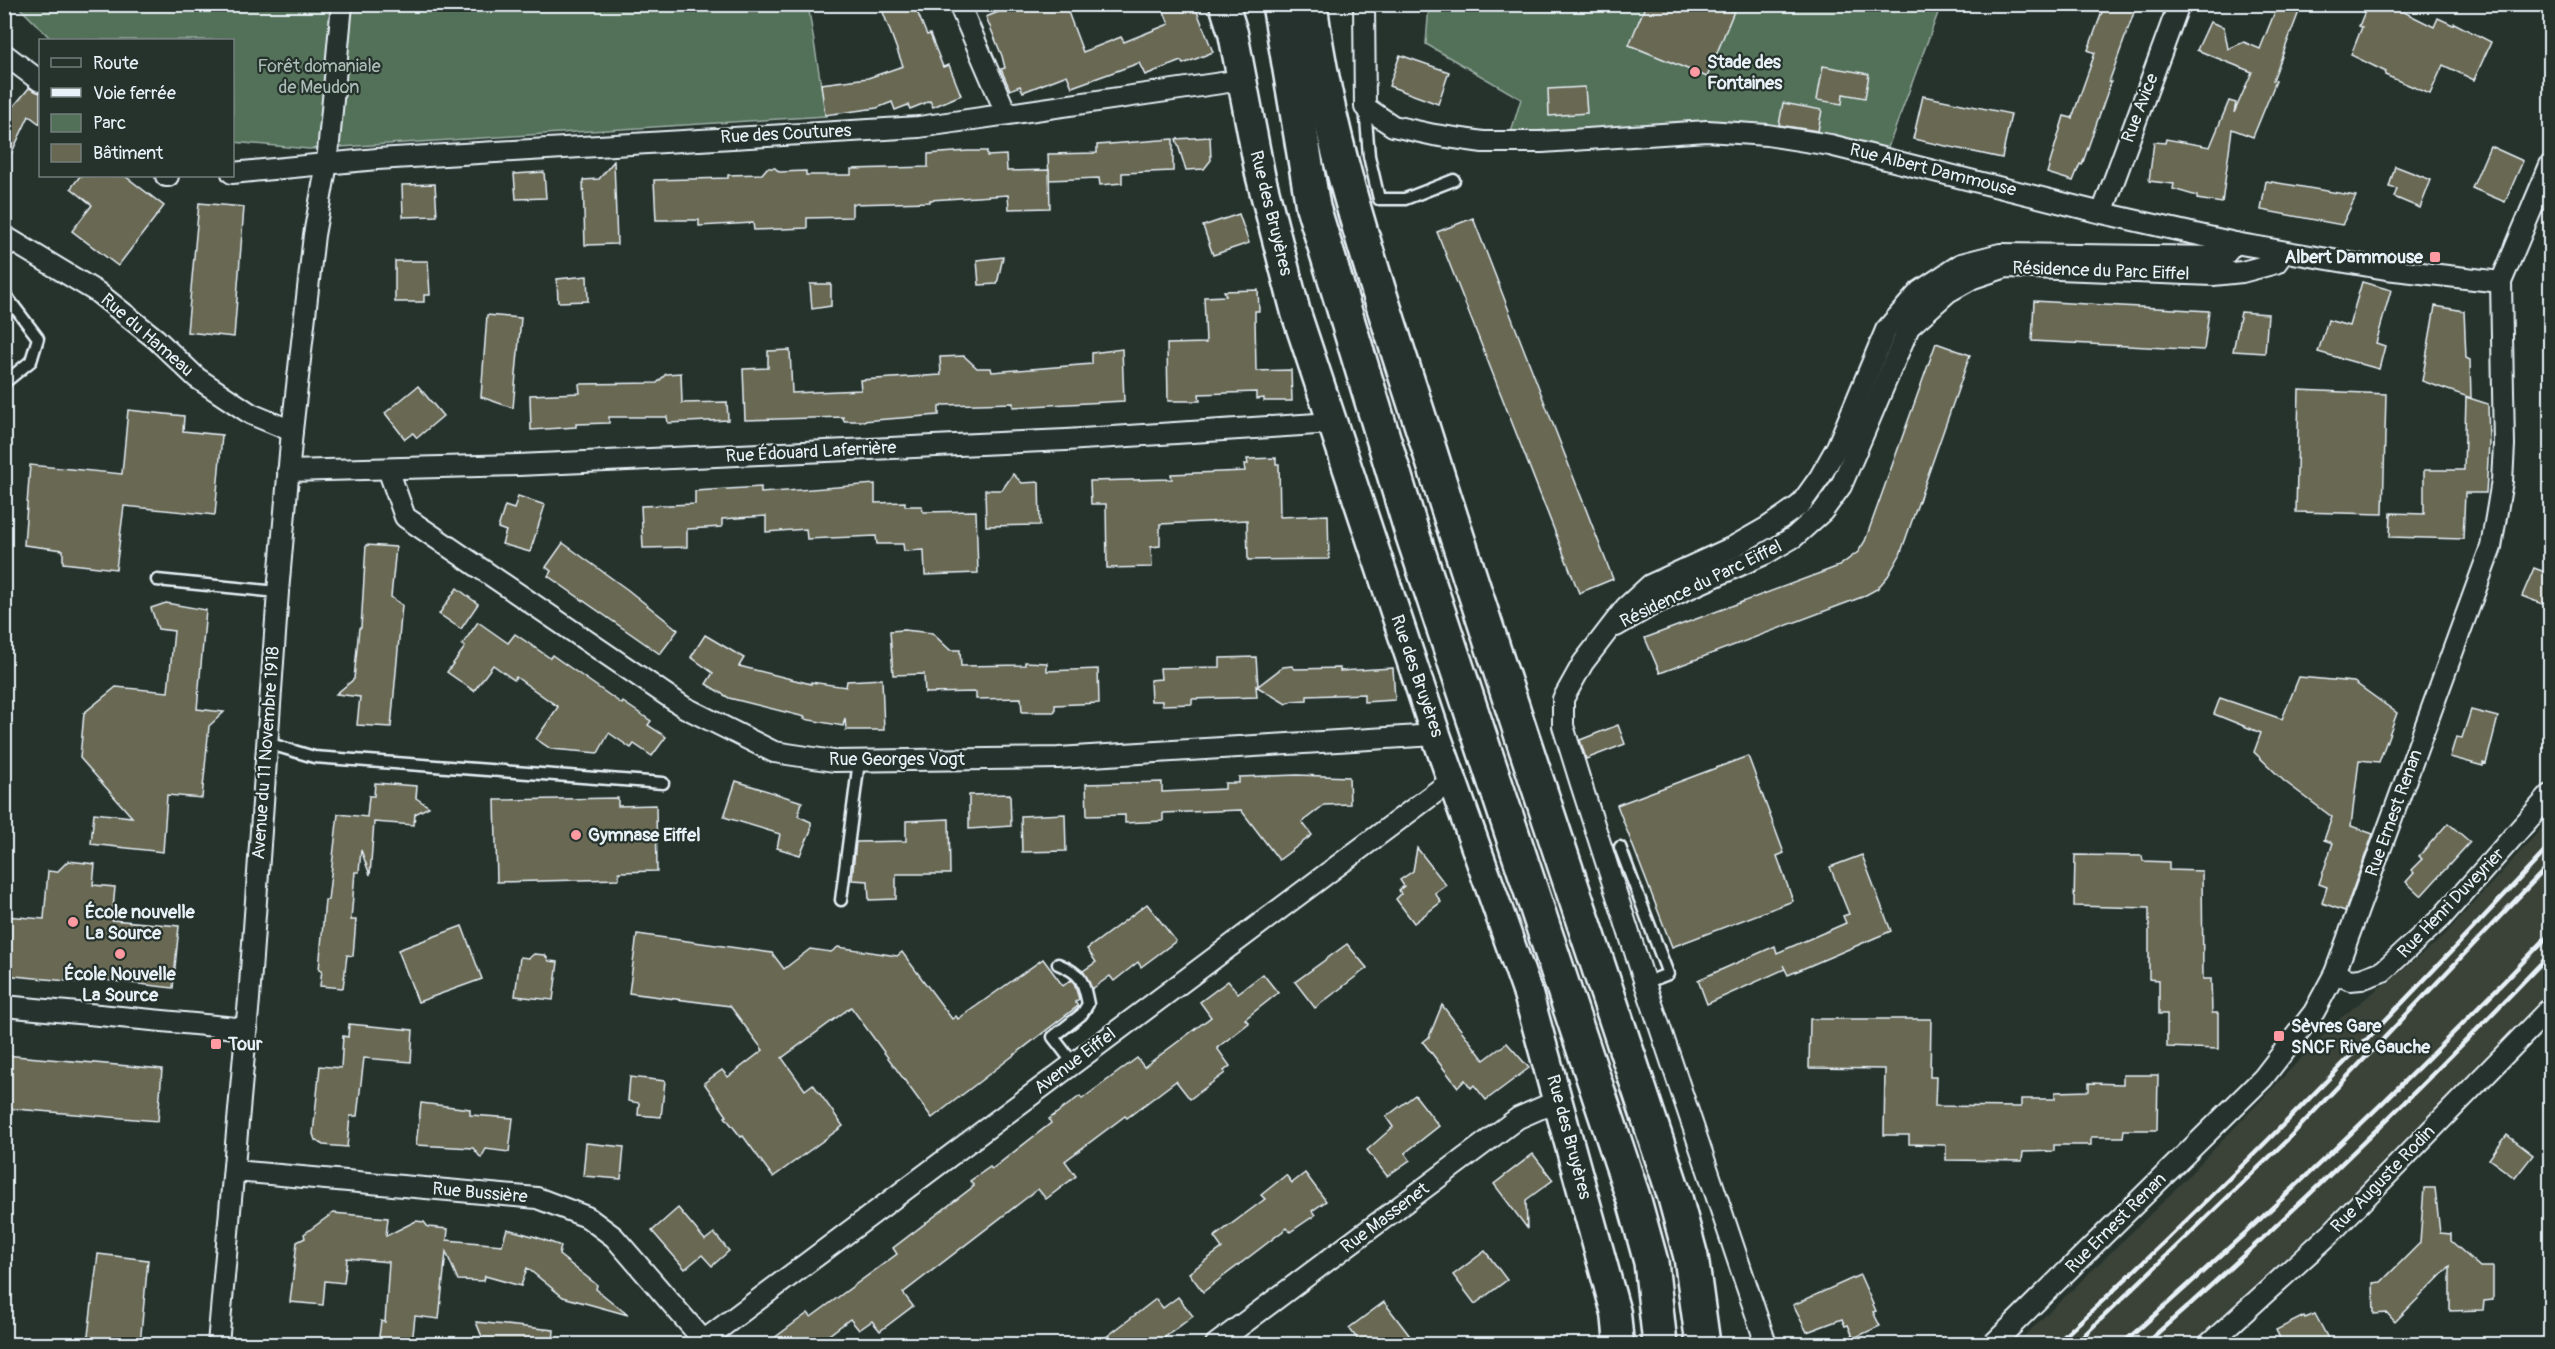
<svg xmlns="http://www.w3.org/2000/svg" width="2555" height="1349" font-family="Pangolin,sans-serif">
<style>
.built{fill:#3a4338}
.green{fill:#527058;stroke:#9db0a8;stroke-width:1.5}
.building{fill:#676752;stroke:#e8f1f8;stroke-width:1.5}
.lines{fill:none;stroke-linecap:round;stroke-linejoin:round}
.lane-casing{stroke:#e8f1f8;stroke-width:15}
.street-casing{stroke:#e8f1f8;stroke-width:24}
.secondary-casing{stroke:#e8f1f8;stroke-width:33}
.highway-casing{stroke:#e8f1f8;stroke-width:38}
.lane{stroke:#26332d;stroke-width:10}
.street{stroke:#26332d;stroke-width:20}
.secondary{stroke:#26332d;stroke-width:28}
.highway{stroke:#26332d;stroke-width:33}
.rail{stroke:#e8f1f8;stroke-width:4.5}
.poi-dot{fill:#ff9aa2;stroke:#26332d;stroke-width:2}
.labels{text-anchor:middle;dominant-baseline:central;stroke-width:4.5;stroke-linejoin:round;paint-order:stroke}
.poi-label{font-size:18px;font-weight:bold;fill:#e8f1f8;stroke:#26332d;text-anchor:start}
.park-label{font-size:18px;fill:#acbdb8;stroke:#26332d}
.street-label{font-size:18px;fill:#e8f1f8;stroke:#26332d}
</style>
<rect width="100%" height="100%" fill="#26332d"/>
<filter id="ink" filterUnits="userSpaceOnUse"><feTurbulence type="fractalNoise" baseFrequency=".0167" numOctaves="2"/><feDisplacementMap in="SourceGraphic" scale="12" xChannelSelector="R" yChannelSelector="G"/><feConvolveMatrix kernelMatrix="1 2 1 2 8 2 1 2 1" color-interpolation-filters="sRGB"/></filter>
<g filter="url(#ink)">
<polygon class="built" points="2550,819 2550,995 2342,1206 2191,1344 2016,1344 2163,1202 2338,1020 2440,940"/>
<g class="green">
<polygon points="17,5 808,5 826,116 309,149 233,142 232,40 52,40"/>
<polygon points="1429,5 1941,5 1886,153 1692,123 1511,132 1521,99 1426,44"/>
</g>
<g class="building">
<polygon points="880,4 914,4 926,33 927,35 930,34 943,67 949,65 961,95 933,107 930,101 910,109 908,105 895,110 892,102 877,108 825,115 821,84 868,78 903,66"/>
<polygon points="1018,4 1065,4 1083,52 1121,37 1124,42 1169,24 1161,4 1194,4 1213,52 1183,64 1181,61 1145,75 1139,63 1072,87 1067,75 1023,92 1020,86 1010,90 1001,69 1005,68 1002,56 986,17"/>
<polygon points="1646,4 1690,4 1734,11 1707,77 1629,45"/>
<polygon points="2105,4 2137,4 2109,82 2111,82 2082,165 2080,164 2073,181 2047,173 2064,116 2072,118 2095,53 2088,50"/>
<polygon points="2278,4 2289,4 2300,9 2273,80 2276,81 2253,137 2232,129 2222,203 2197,199 2197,196 2173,189 2174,184 2149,181 2154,142 2165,143 2166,139 2210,147 2229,101 2236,103 2234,113 2252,72 2197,50 2210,22 2224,27 2228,49 2244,42 2260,49"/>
<polygon points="2368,4 2388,4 2434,27 2438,18 2453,25 2454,23 2491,42 2474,80 2443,65 2430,94 2385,75 2386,72 2351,55 2362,27 2359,26"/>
<polygon points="1400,55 1449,72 1438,104 1389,86"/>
<polygon points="1823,66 1869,74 1865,98 1843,94 1842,104 1817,100"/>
<polygon points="1585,87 1587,113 1549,116 1548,89"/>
<polygon points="29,88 40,93 40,124 29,116 4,169 4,101 14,106"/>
<polygon points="1923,96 2011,114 2002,158 1913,139"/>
<polygon points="1783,103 1822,110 1818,131 1779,125"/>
<polygon points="1210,137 1211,160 1204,169 1186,170 1176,139"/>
<polygon points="1173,139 1173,171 1122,173 1122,183 1100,185 1099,178 1049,180 1048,154 1097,153 1097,145"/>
<polygon points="2490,146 2523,161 2505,202 2472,188"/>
<polygon points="968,151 987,151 987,156 1006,155 1007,171 1049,170 1050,208 1009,209 1008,195 930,200 930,202 852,204 852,217 807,218 807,228 754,230 753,223 699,226 699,220 656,220 654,180 728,178 728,175 762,174 767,168 775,168 779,172 806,171 806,175 851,175 851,169 928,167 928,154"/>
<polygon points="614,161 617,244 585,245 583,180 599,179"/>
<polygon points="2395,166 2431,180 2420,208 2394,197 2397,189 2389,187"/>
<polygon points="544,172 546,198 516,199 514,174"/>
<polygon points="80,176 125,176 164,206 118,266 72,231 92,205 71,188"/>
<polygon points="2266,181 2297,186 2356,196 2342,225 2261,210"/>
<polygon points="435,184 437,216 403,217 402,185"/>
<polygon points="199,203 244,207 234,337 187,332"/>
<polygon points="1239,214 1249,243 1213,255 1203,226"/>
<polygon points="1473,218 1613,579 1579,593 1437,232"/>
<polygon points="1003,257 997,284 979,285 977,260"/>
<polygon points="395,261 428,261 430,295 424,295 424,302 395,302"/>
<polygon points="587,276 588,301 558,302 557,279"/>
<polygon points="2362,282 2391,290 2376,343 2385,346 2379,369 2318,352 2328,320 2349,326"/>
<polygon points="810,284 831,284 831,306 812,309"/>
<polygon points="1258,290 1259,311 1255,311 1255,317 1256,371 1291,370 1292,401 1264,401 1264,398 1256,399 1256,392 1199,394 1200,401 1168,401 1167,344 1206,343 1204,297 1226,296 1224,291"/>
<polygon points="2034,301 2209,311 2204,350 2032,341"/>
<polygon points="2435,306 2464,311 2466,358 2470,360 2471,398 2422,381"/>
<polygon points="2241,312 2268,314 2265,353 2233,351"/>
<polygon points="487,315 521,318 513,408 481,397"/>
<polygon points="1936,343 1970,355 1900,555 1888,576 1877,589 1862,597 1660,673 1645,638 1839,566 1858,552 1865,541"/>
<polygon points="1122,349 1124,401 1013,407 1013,403 943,405 939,407 939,415 862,421 844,421 843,417 745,420 743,369 768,368 768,351 790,350 792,393 861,390 860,380 941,375 940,357 964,356 977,368 991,368 992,372 1092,364 1092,353"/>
<polygon points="681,373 682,403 727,402 728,420 668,423 667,417 609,417 609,423 576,424 576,427 531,430 530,395 580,393 579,384 657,383 666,374"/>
<polygon points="418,386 443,416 417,438 413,433 405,439 385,413"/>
<polygon points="2299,390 2386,394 2383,514 2296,512"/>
<polygon points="2466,397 2488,404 2489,443 2486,493 2465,493 2463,539 2390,537 2391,513 2424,514 2424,470 2464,470"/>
<polygon points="128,410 184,416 183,431 222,435 215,515 124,506 116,569 63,563 63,550 24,545 30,465 122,474"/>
<polygon points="1276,458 1276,464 1279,464 1280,517 1328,515 1329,559 1248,560 1247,520 1160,524 1160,546 1151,547 1152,567 1107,568 1106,504 1091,504 1090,481 1172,479 1171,474 1245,471 1244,464 1248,464 1247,459"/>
<polygon points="1013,474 1022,483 1039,482 1040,525 986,526 985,490 1002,490"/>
<polygon points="875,484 875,503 905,502 905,506 922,506 923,512 976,511 978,573 925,575 924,550 904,551 903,544 877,544 876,536 807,539 806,529 766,532 766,516 722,519 722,527 687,529 687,547 643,548 641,506 695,504 695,491 761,487 761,493"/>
<polygon points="518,496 545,505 530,552 502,544 506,531 498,528 505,506 514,509"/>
<polygon points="563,543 628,590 678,630 660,654 548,576 551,571 546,567"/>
<polygon points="366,545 396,547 391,597 402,605 391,727 357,725 360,697 336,694 354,679 359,628 361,628"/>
<polygon points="2534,568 2550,574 2550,607 2522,596"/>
<polygon points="457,588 478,604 461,629 439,614"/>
<polygon points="166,603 206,610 197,709 224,712 209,726 202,798 167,795 163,852 91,844 94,813 132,817 80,758 84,713 116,687 168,692 174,631 158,629 151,608"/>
<polygon points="478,622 508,643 515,634 550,658 552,655 622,704 623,702 651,721 648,725 666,737 652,756 634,744 631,748 609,733 598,753 551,749 536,739 558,707 516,677 514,680 493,665 474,691 447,672 465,647 462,645"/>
<polygon points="904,630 932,633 950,650 960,650 961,666 1025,665 1025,662 1047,663 1047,671 1098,669 1099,703 1055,705 1055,712 1022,712 1021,698 976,699 976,692 925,693 924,674 893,675 890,631"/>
<polygon points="705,635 744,658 739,666 811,684 811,682 846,687 847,681 882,679 884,730 846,730 845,718 843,726 804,719 805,717 729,698 706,684 713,673 691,657"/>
<polygon points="1256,657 1258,686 1283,667 1292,666 1295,669 1340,668 1340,671 1393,668 1395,700 1364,702 1364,694 1307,696 1307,700 1292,701 1286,704 1256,686 1257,697 1192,699 1192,704 1162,705 1162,701 1151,701 1150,680 1161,679 1160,668 1220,667 1220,658"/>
<polygon points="2299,677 2354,682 2397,713 2379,762 2359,760 2351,826 2373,834 2345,911 2322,903 2327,887 2319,884 2333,843 2324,840 2332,817 2284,781 2254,752 2261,733 2214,714 2220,698 2282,719"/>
<polygon points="2471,710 2498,717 2486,764 2483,763 2483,766 2450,757 2456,737 2462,738"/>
<polygon points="1618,725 1625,744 1586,759 1580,740"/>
<polygon points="1748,756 1784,853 1777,856 1793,901 1672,947 1617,805"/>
<polygon points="1297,775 1349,777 1350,804 1324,805 1302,822 1312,835 1279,860 1241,810 1163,813 1163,821 1125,823 1125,815 1087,816 1086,784 1162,782 1162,792 1225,789 1225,783 1239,783 1239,777"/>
<polygon points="736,781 802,802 798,816 811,822 811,830 800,855 777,848 780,834 724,817"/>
<polygon points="375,783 417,786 416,798 429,807 415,814 414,825 374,822 370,875 361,850 359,872 355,872 351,920 356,920 353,956 347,955 343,988 320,986 322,970 319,970 325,900 328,900 338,814 367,817 369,796 374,796"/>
<polygon points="1010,794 1011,826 969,829 969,795"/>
<polygon points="618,798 618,806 656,805 657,871 619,872 619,879 497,882 495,800"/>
<polygon points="1065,814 1066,851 1022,852 1021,816"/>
<polygon points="949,819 950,874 896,874 896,899 869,900 868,881 852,880 856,842 906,841 906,821"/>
<polygon points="2448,823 2470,842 2421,896 2406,882 2414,873 2411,870 2422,859 2419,856"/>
<polygon points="1417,848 1446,885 1435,893 1441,902 1414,923 1396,899 1401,894 1399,890 1404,886 1400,880 1413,871"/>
<polygon points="1862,855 1891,931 1788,975 1783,965 1785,969 1707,1004 1698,980 1775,946 1777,953 1846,923 1843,916 1849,914 1830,867"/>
<polygon points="2075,855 2142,856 2143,861 2169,862 2169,870 2202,871 2203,979 2211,979 2212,1013 2218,1013 2218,1049 2167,1047 2167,1014 2159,1014 2159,980 2149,979 2149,908 2074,906"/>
<polygon points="68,861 95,864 93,885 115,887 112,920 179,926 173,988 78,977 77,982 4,975 4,916 44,919 48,871 57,872"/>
<polygon points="1147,904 1176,941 1141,967 1138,962 1114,981 1110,976 1092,989 1083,971 1096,962 1087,949"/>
<polygon points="462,926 482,979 418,1002 398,950"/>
<polygon points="637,934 772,953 784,969 810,949 831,952 838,947 897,956 902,952 952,1019 956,1016 958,1019 1043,959 1063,986 1071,980 1074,983 1079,999 1075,1002 1078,1006 932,1118 851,1007 782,1058 805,1090 813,1084 843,1126 773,1177 743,1136 741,1137 725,1117 727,1116 704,1083 722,1070 728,1077 763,1050 730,1006 629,993"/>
<polygon points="1347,944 1367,968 1315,1008 1295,982"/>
<polygon points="534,954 545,955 549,961 558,962 553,1000 515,996 520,957 529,958"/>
<polygon points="1263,974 1278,993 1245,1019 1249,1023 1217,1048 1230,1066 1224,1071 1225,1073 1190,1099 1176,1081 1127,1118 1125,1116 1065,1161 1076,1176 1046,1199 1038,1189 903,1293 913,1306 880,1331 872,1321 859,1330 850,1319 817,1344 766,1344 808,1313 811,1317 897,1254 893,1248 974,1186 970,1181 990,1167 992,1169 1051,1123 1049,1119 1080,1096 1082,1099 1137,1058 1144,1067 1211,1017 1200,1002 1228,981 1238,993"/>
<polygon points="1442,1005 1484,1060 1507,1043 1529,1068 1486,1100 1474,1085 1471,1088 1465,1080 1458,1087 1423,1042 1429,1037"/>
<polygon points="1810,1019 1931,1019 1930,1077 1936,1077 1935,1106 2021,1107 2021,1099 2055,1099 2055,1092 2089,1091 2089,1083 2123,1084 2123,1075 2158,1075 2157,1130 2124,1130 2123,1137 2091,1137 2091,1145 2054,1145 2054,1151 2023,1152 2022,1161 1946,1160 1946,1145 1909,1144 1909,1135 1884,1135 1885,1069 1809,1068"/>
<polygon points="349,1024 413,1030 411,1062 364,1058 357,1116 350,1116 347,1147 323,1145 315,1140 313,1134 320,1066 341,1068 343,1036 348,1037"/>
<polygon points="4,1055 162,1069 158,1121 4,1108"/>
<polygon points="630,1077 665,1081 661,1117 638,1115 639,1103 628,1101"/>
<polygon points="1415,1095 1439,1126 1405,1153 1410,1160 1387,1176 1367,1150 1393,1127 1386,1117"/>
<polygon points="421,1103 470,1109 470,1115 513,1118 509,1152 486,1149 481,1158 473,1148 416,1145"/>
<polygon points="2507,1135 2533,1155 2515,1178 2489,1159"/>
<polygon points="586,1143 624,1147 621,1179 583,1176"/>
<polygon points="1533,1154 1553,1180 1526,1200 1527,1228 1494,1184"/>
<polygon points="1305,1173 1326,1201 1312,1211 1315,1215 1290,1232 1287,1228 1203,1292 1189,1273 1222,1248 1214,1237 1265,1199 1261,1195 1286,1175 1292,1183"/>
<polygon points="2424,1188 2435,1188 2440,1233 2451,1234 2451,1241 2480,1267 2493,1267 2493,1300 2484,1301 2483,1310 2450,1311 2450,1266 2395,1322 2387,1313 2374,1314 2373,1283 2381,1282 2420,1243"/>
<polygon points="678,1208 705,1240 714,1233 729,1251 712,1266 702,1255 685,1269 652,1231"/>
<polygon points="333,1213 388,1218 386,1236 416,1221 424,1222 428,1227 448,1229 447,1240 502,1245 507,1229 536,1237 561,1246 559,1255 597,1285 596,1289 628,1315 563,1297 527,1268 521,1286 485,1276 484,1281 458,1280 446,1252 439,1319 415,1316 412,1344 378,1344 381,1321 385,1322 389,1262 347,1258 344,1283 325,1281 323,1305 290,1302 297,1242 305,1238 304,1234"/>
<polygon points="1485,1251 1507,1280 1475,1304 1453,1275"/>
<polygon points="98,1254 148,1260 140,1344 87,1344"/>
<polygon points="1860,1275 1876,1311 1873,1312 1880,1326 1854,1338 1848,1325 1845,1326 1842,1319 1807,1332 1793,1305"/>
<polygon points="1178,1297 1193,1316 1156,1344 1097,1344 1156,1299 1163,1308"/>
<polygon points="1384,1302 1416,1344 1361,1344 1349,1328"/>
<polygon points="2315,1314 2331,1344 2283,1344 2276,1330 2304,1316 2305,1318"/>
<polygon points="476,1322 554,1330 553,1344 485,1344"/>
</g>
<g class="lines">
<g class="lane-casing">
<g id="lane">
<polyline points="1365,107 1369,156 1379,199 1405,199 1454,180"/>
<polyline points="4,293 38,338 31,361 4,383"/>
<polyline points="157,580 278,592"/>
<polyline points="267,743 314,757 663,783"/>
<polyline points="1620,847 1668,974 1645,983"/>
<polyline points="841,900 859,761"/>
<path d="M1058,964C1082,974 1083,980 1088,1004L1082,1014L1053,1037L1073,1063"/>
</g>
</g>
<g class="street-casing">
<g id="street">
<polyline points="959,4 1006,113"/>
<polyline points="1364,4 1365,107 1393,126 1434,135 1483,142 1542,142 1707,131 1767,135 1830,145 2102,213 2235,243 2386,269 2501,282"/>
<polyline points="4,54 40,81"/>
<polyline points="232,173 377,159 919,127 1242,80"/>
<polyline points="166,176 168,176"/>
<polyline points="2102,213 2179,4"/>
<polyline points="4,236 97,292 156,339 197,378 251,414 292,431"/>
<polyline points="388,469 405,517 684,707 774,752 834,761 1058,758 1436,735"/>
<polyline points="288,471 518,465 1066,440 1332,423"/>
<polyline points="1616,626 1654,604 1765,554 1794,537 1823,511 1841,486 1909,327 1948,292 1973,278 2006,267 2213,275 2242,272 2276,263 2284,252"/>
<polyline points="2335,973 2350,980 2361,979 2383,971 2441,918 2550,795"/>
<polyline points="4,1006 247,1029"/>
<polyline points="235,1171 537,1198 587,1217 614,1237 704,1341"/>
<polyline points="218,1344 249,999 278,592 292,431 314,235 327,163 342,4"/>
<polyline points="699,1344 1452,780"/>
<polyline points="1216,1344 1518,1118 1559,1100"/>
<polyline points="1766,1344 1645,983 1580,781 1563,726 1563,699 1583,663 1626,607 1650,585 1733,547 1768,527 1800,505 1820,477 1837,447 1886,330 1920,291 1961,264 2000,254 2223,257 2235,243"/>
<polyline points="1993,1344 2263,1078 2314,1012 2335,973 2491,547 2502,481 2504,445 2501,282 2550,165"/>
<polyline points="2209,1344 2330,1234 2550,1008"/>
</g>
</g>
<g class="secondary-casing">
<polyline id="secondary" points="1224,4 1233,33 1260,174 1296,313 1436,735 1528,994 1616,1313 1619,1344"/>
</g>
<g class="highway-casing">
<g id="highway">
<polyline points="1279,4 1313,207 1412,533 1634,1200 1651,1262 1660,1344"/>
<path d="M1310,4C1329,153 1381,296 1426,439C1505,692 1591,942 1674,1194L1691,1257L1703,1344"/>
</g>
</g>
<use href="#lane" class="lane"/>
<use href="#street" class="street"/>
<use href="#secondary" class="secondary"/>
<use href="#highway" class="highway"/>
<g class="rail">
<path d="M2056,1344C2228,1186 2391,1017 2550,846"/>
<polyline points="2075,1344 2286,1141 2550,864"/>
<path d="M2122,1344C2271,1213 2413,1077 2550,934"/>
<path d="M2145,1344C2286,1221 2421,1089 2550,954"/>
</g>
</g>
</g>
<g class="poi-dot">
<circle cx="1695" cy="72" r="6"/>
<rect x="2429" y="251" width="12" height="12" rx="3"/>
<circle cx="576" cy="835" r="6"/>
<circle cx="73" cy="922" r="6"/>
<circle cx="120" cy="954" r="6"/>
<rect x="2273" y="1030" width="12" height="12" rx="3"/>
<rect x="210" y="1038" width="12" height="12" rx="3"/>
</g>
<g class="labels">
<g class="poi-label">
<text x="1707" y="62">Stade des<tspan x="1707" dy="21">Fontaines</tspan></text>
<text x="2423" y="257" text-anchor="end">Albert Dammouse</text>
<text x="588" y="835">Gymnase Eiffel</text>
<text x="85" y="912">École nouvelle<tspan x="85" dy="21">La Source</tspan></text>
<text x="120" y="974" text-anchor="middle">École Nouvelle<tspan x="120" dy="21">La Source</tspan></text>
<text x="2291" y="1026">Sèvres Gare<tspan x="2291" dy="21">SNCF Rive Gauche</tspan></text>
<text x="228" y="1044">Tour</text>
</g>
<g class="park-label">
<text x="319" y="66">Forêt domaniale<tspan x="319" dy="21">de Meudon</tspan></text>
</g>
<g class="street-label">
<text transform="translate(2140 108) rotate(-69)">Rue Avice</text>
<text transform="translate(786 134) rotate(-3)">Rue des Coutures</text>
<text transform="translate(1933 170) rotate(14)">Rue Albert Dammouse</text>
<text transform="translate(1271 213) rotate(76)">Rue des Bruyères</text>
<text transform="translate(2101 271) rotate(2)">Résidence du Parc Eiffel</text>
<text transform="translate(147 335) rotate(41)">Rue du Hameau</text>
<text transform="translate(811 452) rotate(-3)">Rue Édouard Laferrière</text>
<text transform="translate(1701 584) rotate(-26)">Résidence du Parc Eiffel</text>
<text transform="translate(1417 676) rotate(71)">Rue des Bruyères</text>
<text transform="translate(266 753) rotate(-86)">Avenue du 11 Novembre 1918</text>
<text x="897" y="759">Rue Georges Vogt</text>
<text transform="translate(2394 813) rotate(-70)">Rue Ernest Renan</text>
<text transform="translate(2451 903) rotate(-46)">Rue Henri Duveyrier</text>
<text transform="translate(1075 1061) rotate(-37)">Avenue Eiffel</text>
<text transform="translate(1569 1137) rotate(75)">Rue des Bruyères</text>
<text transform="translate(2383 1179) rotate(-46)">Rue Auguste Rodin</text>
<text transform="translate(480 1193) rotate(5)">Rue Bussière</text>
<text transform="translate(1385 1218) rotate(-37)">Rue Massenet</text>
<text transform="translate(2116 1223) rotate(-45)">Rue Ernest Renan</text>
</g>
</g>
<rect width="2555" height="1349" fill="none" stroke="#26332d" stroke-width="24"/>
<rect x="12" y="12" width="2531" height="1325" fill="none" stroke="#e8f1f8" stroke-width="2" filter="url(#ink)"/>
<rect x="39" y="39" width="195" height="138" fill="#26332d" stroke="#747f7e" stroke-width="1.5"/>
<rect x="51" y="58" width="30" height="9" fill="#26332d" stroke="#747f7e" stroke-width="1.5"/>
<text x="93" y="69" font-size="18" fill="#e8f1f8">Route</text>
<rect x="51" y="88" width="30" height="9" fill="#e8f1f8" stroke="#747f7e" stroke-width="1.5"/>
<text x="93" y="99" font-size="18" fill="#e8f1f8">Voie ferrée</text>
<rect x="51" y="114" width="30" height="18" fill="#527058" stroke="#747f7e" stroke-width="1.5"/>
<text x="93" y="129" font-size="18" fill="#e8f1f8">Parc</text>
<rect x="51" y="144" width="30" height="18" fill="#676752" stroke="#747f7e" stroke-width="1.5"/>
<text x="93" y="159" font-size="18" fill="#e8f1f8">Bâtiment</text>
</svg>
